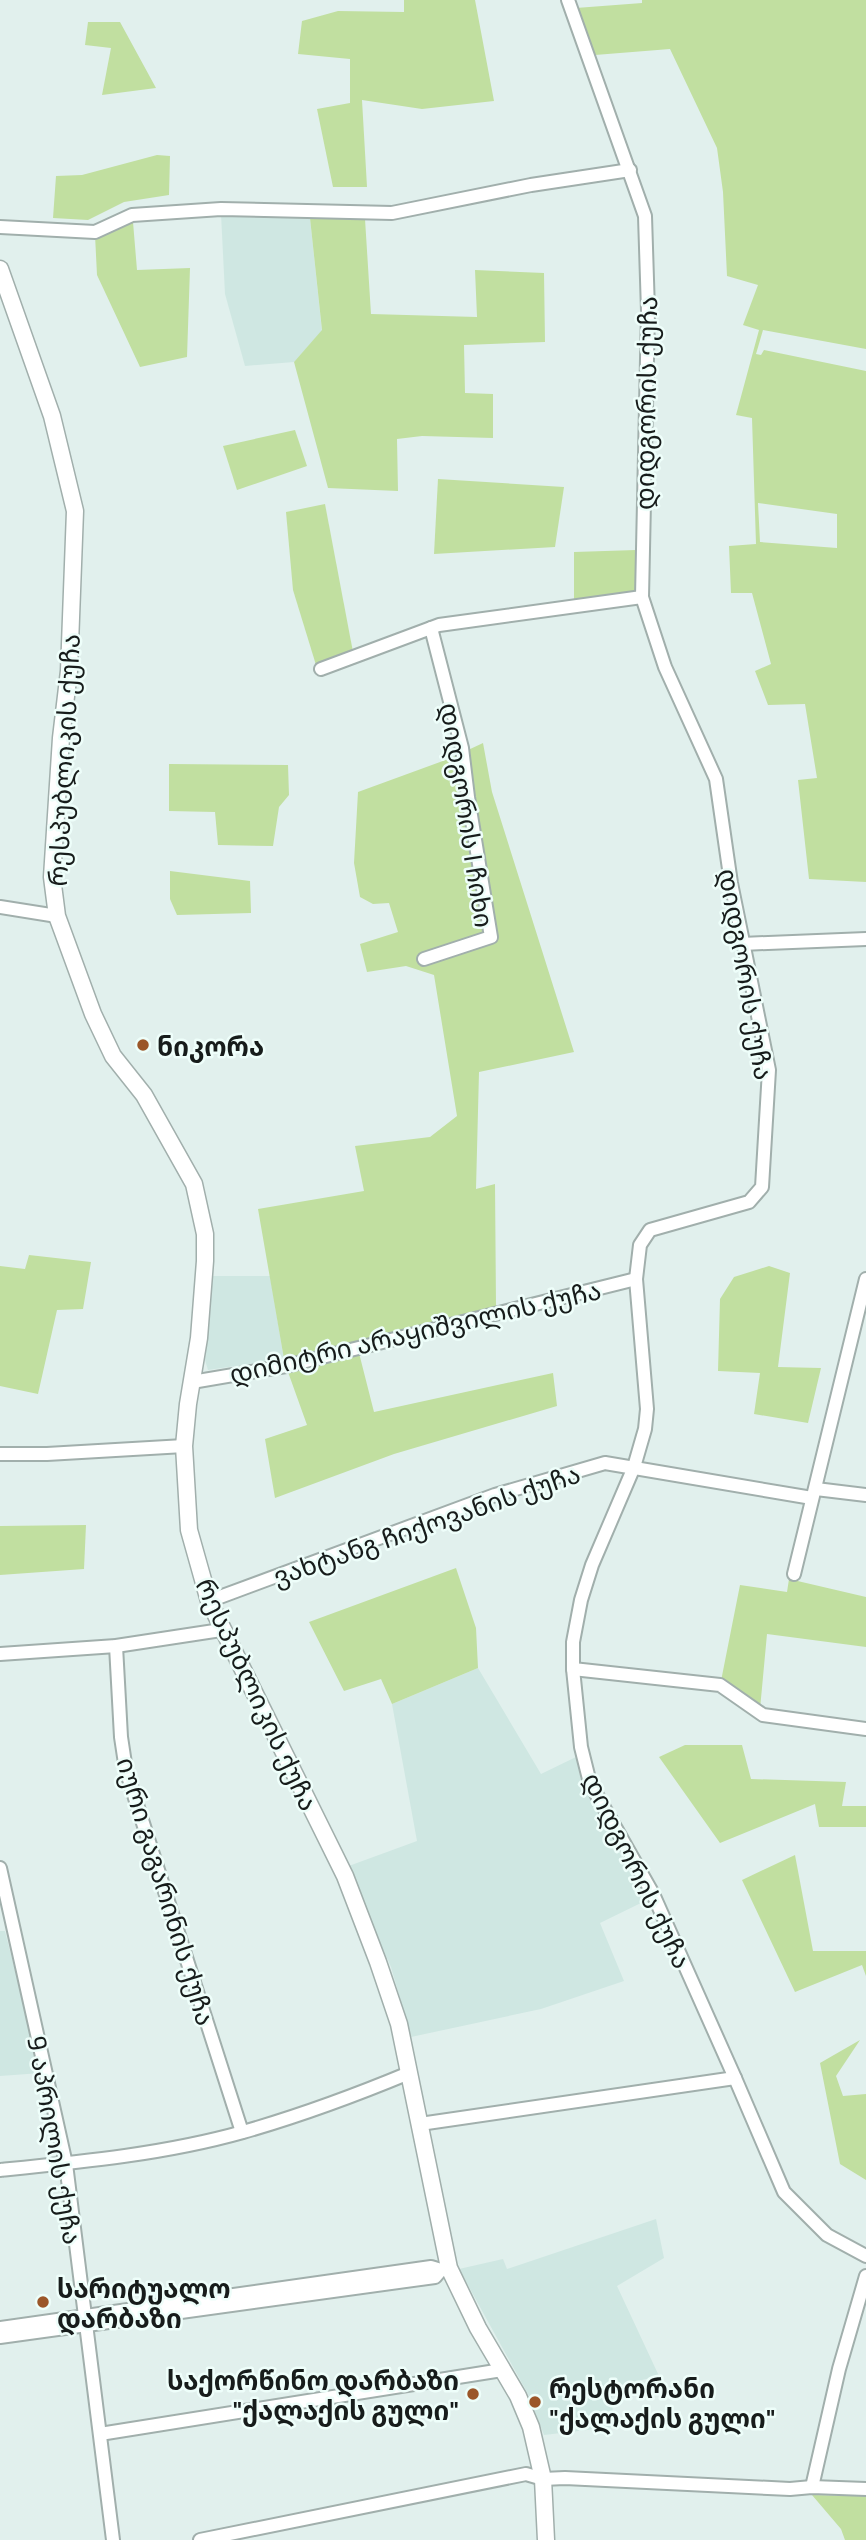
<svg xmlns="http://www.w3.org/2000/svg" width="866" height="2540" font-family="'Exo 2','Noto Sans Georgian',sans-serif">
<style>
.built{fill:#cfe7e2}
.green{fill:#c1dfa0;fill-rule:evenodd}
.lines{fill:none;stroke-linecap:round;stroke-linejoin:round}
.minor-casing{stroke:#a1afac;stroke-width:16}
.major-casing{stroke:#a1afac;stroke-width:19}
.minor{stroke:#fff;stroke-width:12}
.major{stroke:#fff;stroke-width:16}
.poi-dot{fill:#9b5629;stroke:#eefefa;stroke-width:2.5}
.labels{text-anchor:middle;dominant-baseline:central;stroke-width:5;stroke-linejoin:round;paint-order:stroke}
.street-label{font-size:26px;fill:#171c1b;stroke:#eefefa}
.poi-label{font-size:26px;font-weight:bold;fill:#171c1b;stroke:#eefefa;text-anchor:start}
</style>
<rect width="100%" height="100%" fill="#e1f0ed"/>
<g class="built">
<polygon points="221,214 310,218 322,331 294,362 245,366 225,294"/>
<polygon points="212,1276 270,1276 284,1359 208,1370 205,1360"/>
<polygon points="478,1668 541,1774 576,1757 581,1780 645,1901 600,1923 624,1981 541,2009 411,2037 391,1967 346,1867 417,1841 392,1704"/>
<polygon points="0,1931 5,1931 41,2073 0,2076"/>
<polygon points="656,2219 664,2258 617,2286 659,2376 612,2387 613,2427 544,2435 528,2394 459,2269 503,2259 507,2269"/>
</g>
<g class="green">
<polygon points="404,0 475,0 494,101 422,109 362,100 367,187 333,187 317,109 350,103 350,59 298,54 302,21 338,11 404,12"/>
<path d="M642,0H866V349L763,330L756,354L761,355L764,350L866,371V882L809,879L798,780L817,778L805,704L768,705L755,671L771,664L752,593H731L729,546L756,544L752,418L736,415L759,330L743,325L758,285L727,276L723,192L717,148L670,49L595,55L576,8L642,3ZM758,503L837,514V548L760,542Z"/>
<polygon points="88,22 120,22 156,88 102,95 111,48 85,45"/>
<polygon points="157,155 170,156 169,195 124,202 88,220 53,218 56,176 82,175"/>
<polygon points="310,218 365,219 371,314 477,317 475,270 544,273 545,342 464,345 465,393 493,394 493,438 422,436 397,439 398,491 328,488 294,362 322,330"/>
<polygon points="133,222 137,270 190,268 187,357 140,367 97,275 95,235"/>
<polygon points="295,430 307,466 237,490 223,446"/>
<polygon points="438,479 564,487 555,547 434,554"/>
<polygon points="325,504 353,652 316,665 293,590 286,512"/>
<polygon points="636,550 635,595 574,601 574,552"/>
<polygon points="483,743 492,792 574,1052 479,1072 476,1189 495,1184 496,1306 284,1359 258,1209 364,1191 355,1146 430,1137 457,1116 434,975 406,966 367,972 360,944 398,932 389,903 373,904 360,897 354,863 358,792 451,758"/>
<polygon points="169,764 288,765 289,795 279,807 273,846 218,845 215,812 169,811"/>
<polygon points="170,871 250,881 251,913 177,915 170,899"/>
<polygon points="29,1255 91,1262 83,1309 57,1310 38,1394 0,1386 0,1266 25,1269"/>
<polygon points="769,1266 790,1273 778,1367 821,1368 808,1423 754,1414 760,1373 718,1371 720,1299 734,1277"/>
<polygon points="359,1353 374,1412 553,1373 557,1406 394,1454 275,1498 265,1439 307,1425 288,1372"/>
<polygon points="86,1525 84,1569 0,1575 0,1526"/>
<polygon points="456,1568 476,1628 478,1668 392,1704 381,1679 344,1691 309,1622"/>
<polygon points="789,1579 866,1597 866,1647 767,1634 760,1709 721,1681 740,1585 787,1592"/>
<polygon points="685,1745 742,1745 751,1779 846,1782 842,1806 866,1806 866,1827 819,1827 815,1804 720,1843 659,1757"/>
<polygon points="795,1855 813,1951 866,1951 866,1976 862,1965 795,1992 742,1880"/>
<polygon points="860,2040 836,2076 843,2096 866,2094 866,2180 840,2164 820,2063"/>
<polygon points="812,2495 866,2496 866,2540 845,2540 841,2529"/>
</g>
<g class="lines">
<g class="minor-casing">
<g id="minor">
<polyline points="568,0 645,216 648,311 642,597 665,667 716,779 731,883 769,1070 762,1187 749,1202 650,1230 640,1245 636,1279 647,1409 645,1429 634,1467 592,1565 581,1600 573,1642 573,1669 581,1747 590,1783 653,1894 735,2078 784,2192 827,2235 866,2256"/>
<polyline points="0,227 95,232 132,215 221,209 392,213 531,185 630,170"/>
<polyline points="321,669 439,625 642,597"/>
<polyline points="0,907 57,916"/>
<polyline points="742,944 866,939"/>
<polyline points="424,959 491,937 468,797 462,748 431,628"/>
<polyline points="192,1382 286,1366 636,1279"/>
<polyline points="0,1454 47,1454 184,1446"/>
<polyline points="816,1489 866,1495"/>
<polyline points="794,1574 866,1279"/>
<polyline points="209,1601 495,1495 605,1463 812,1498"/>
<polyline points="116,1646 121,1737 126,1770 242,2132"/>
<polyline points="0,1654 116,1646 221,1630"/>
<polyline points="573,1669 720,1685 763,1715 866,1729"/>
<polyline points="0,1868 66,2164 113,2540"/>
<polyline points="420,2124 735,2078"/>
<path d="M0,2170C81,2162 165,2154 243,2132C299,2116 356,2095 409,2073"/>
<polyline points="0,2328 431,2267 441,2270 449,2268"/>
<polyline points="0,2337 435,2277 441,2270"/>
<polyline points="100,2434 502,2370"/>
<polyline points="812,2487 839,2369 866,2276"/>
<polyline points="200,2540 526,2474 543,2479 565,2478 790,2489 812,2487 866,2489"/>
</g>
</g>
<g class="major-casing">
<polyline id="major" points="0,269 52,416 75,511 69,671 61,738 52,877 57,916 93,1014 113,1056 144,1095 194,1184 205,1234 205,1261 199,1338 188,1404 184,1446 189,1530 209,1601 345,1876 378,1962 399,2024 449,2268 478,2328 518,2396 531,2427 543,2479 546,2540"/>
</g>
<use href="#minor" class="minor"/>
<use href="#major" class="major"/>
</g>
<g class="poi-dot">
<circle cx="143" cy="1045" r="7"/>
<circle cx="43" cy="2302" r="7"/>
<circle cx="473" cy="2394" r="7"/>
<circle cx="535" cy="2402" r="7"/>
</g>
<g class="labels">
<g class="street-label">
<text transform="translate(645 403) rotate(-89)">დიდგორის ქუჩა</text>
<text transform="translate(63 760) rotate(-87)">რესპუბლიკის ქუჩა</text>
<text transform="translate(468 815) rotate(81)">დიდგორის I ჩიხი</text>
<text transform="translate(747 974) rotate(80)">დიდგორის ქუჩა</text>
<text transform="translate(415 1331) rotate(-13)">დიმიტრი არაყიშვილის ქუჩა</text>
<text transform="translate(426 1524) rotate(-19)">ვახტანგ ჩიქოვანის ქუჩა</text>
<text transform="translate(258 1694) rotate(65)">რესპუბლიკის ქუჩა</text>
<text transform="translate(638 1870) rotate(64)">დიდგორის ქუჩა</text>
<text transform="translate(167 1891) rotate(73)">იური გაგარინის ქუჩა</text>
<text transform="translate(56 2140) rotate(80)">9 აპრილის ქუჩა</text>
</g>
<g class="poi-label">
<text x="157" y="1045">ნიკორა</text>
<text x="57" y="2287">სარიტუალო<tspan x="57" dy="30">დარბაზი</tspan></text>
<text x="459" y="2379" text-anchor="end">საქორწინო დარბაზი<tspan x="459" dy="30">"ქალაქის გული"</tspan></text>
<text x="549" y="2387">რესტორანი<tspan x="549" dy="30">"ქალაქის გული"</tspan></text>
</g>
</g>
</svg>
